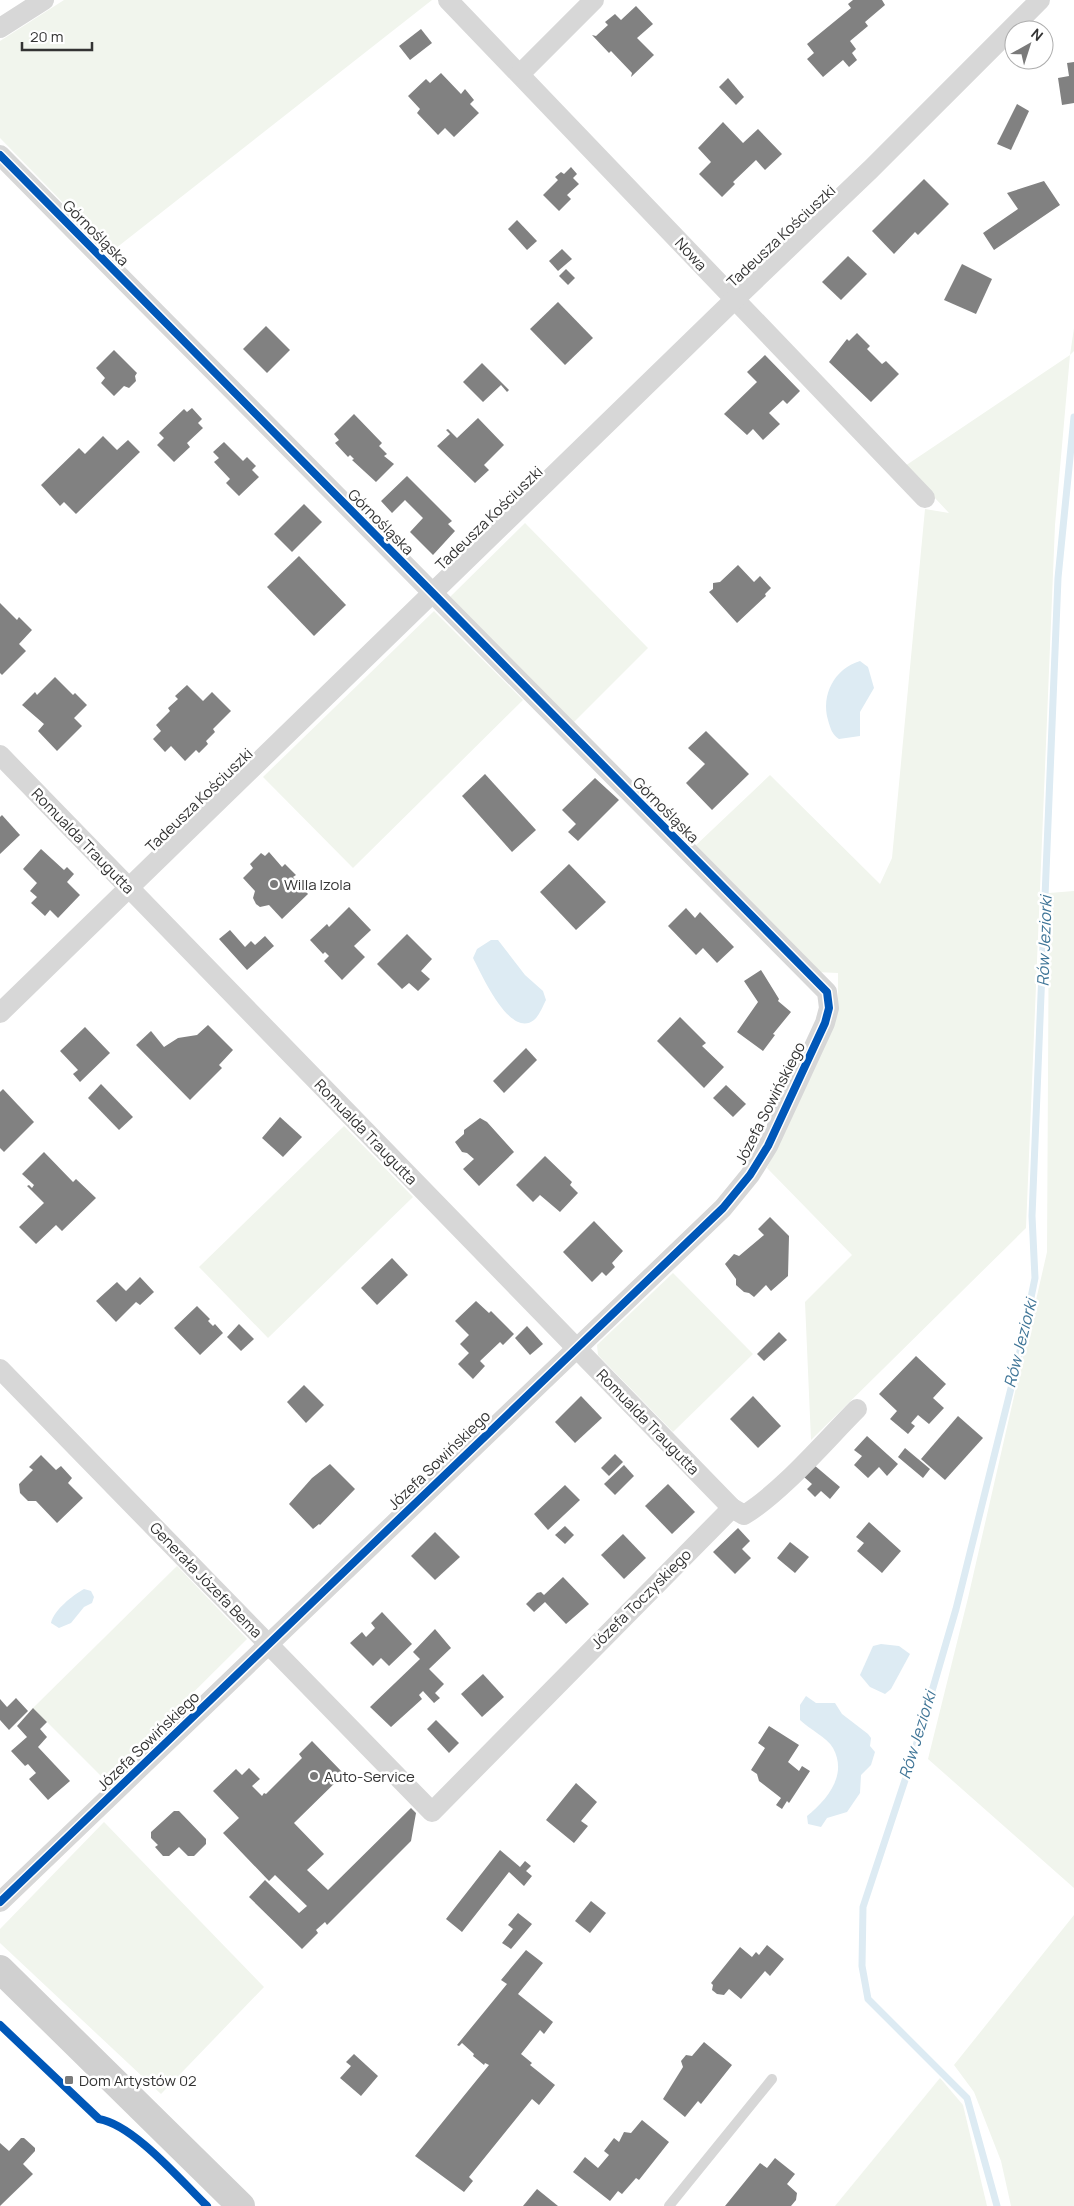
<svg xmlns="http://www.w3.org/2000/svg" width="1074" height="2206" font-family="Manrope,sans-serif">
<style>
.green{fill:#f1f5ed}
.water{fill:#ddebf3}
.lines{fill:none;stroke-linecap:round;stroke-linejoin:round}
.stream{stroke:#ddebf3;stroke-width:7}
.building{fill:#818181}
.lane{stroke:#d7d7d7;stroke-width:10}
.street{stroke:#d7d7d7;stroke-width:20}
.secondary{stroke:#d0d0d0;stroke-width:28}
.cycleway-casing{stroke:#fff;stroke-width:11}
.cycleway{stroke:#0057b8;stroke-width:8}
.poi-dot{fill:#7a7a7a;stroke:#fff;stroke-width:2}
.labels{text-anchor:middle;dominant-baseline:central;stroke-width:5;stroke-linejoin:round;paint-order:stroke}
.street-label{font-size:15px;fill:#333;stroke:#fff}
.poi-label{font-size:15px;fill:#333;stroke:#fff;text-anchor:start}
.water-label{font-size:16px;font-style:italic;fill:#3f7597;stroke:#fff}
</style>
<rect width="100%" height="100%" fill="#fff"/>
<g class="green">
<polygon points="64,0 432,0 111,252 0,138 0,41"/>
<polygon points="1074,328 1074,351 1070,355 1055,525 1026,1228 811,1440 805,1302 852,1255 767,1168 838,1012 838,973 815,972 694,847 770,775 880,884 892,858 925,509 949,513 905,466 1070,355"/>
<polygon points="525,523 648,648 573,723 450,597"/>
<polygon points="434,611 523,700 353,868 263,777"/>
<polygon points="1074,891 1074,1888 928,1759 968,1598 1047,1252 1049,893"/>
<polygon points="344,1126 413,1197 268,1338 199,1267"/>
<polygon points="673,1273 753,1354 673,1432 598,1355 597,1345"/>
<polygon points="177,1566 247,1639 105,1780 33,1708"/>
<polygon points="104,1822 264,1987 161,2094 0,1943 0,1929"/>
<polygon points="1074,1915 1074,2206 1011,2206 1001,2161 974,2092 954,2065"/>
<polygon points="940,2078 963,2105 987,2206 835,2206"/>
</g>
<g class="water">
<path d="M860,661L868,667L874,688L860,712V736L839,739C832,735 830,727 828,720C821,695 834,669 860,661Z"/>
<path d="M491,940H498L525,975L543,991L546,1000C543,1006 539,1016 534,1020C510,1039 482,975 473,958L477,949Z"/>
<path d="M84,1589L91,1591L94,1597L92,1603L84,1607L71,1623L59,1628L51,1623C54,1610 73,1595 84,1589Z"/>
<polygon points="881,1644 899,1646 910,1654 891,1689 885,1694 870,1687 860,1675 873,1646"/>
<path d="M806,1696L816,1703H835L842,1714L868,1734L871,1738L870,1746L875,1752L871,1765L861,1775L860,1793L847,1812L827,1818L821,1827L808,1824L807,1816C827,1800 848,1775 833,1748C827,1737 810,1730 800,1720V1705Z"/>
</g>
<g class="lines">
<polyline class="stream" points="997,2206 967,2098 868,1999 862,1966 863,1907 913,1756 956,1609 1019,1356 1035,1278 1032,1216 1058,578 1074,417"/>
</g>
<g class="building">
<polygon points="853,0 882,0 885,5 865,22 868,26 850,41 856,49 852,53 857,60 849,67 843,60 823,77 807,59 814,53 807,44 851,8 848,4"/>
<polygon points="636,6 653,24 637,38 654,55 631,77 632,73 611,51 609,53 592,35 596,36 608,25 605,22 615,14 621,20"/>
<polygon points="421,29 432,43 410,60 399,46"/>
<polygon points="1074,62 1074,103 1062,105 1058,78 1069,76 1067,63"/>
<polygon points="441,73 461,94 465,89 474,100 470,104 479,113 454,137 445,128 438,135 417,113 420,109 408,96 426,79 430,83"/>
<polygon points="728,78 744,97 736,105 719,87"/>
<polygon points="1017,104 1029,111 1011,150 997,144"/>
<polygon points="723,122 743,143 758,129 782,154 765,170 756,160 733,182 735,184 722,197 699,174 711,162 698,148"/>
<polygon points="571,167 577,174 573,178 579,184 567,195 571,199 559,211 543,195 558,180 555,177 561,172 564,174"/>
<polygon points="924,179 949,204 918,235 915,232 894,254 872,231"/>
<polygon points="1044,181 1060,205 994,250 983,233 1018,209 1007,193"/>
<polygon points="517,220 537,241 527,250 508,229"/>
<polygon points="562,249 572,259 558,271 549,261"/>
<polygon points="848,256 867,274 841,300 822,282"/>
<polygon points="962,264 992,279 976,314 944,300"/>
<polygon points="566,269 575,278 568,285 559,276"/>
<polygon points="558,302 593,338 565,365 530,329"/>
<polygon points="266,326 290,350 267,373 243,349"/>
<polygon points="857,333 870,346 867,349 882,364 886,361 899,374 871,402 829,362 847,339 849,341"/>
<polygon points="114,350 137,373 135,376 136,381 129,388 124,386 114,396 101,383 105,378 96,368"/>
<polygon points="765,355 800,391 787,404 783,400 769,413 780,424 763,440 753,429 747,435 724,414 757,382 747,372"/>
<polygon points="482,363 509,390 507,392 501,385 483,402 463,382"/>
<polygon points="192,408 202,419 198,423 203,428 187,443 190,447 174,462 157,445 164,438 159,433 184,409 187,412"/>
<polygon points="354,414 382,443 379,446 387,454 384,456 394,464 376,482 352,460 354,459 350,455 348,457 335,443 339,440 334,434"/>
<polygon points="478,418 504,445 484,465 489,470 475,483 437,446 450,434 446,430 448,429 457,438"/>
<polygon points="103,436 117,450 128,440 140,452 76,514 64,502 60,506 41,485 79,448 85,454"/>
<polygon points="224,442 243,461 247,457 256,466 252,470 259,477 239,496 226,483 230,479 214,462 219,458 213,452"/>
<polygon points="407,476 452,521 448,524 455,531 433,555 410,532 423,518 405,500 392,513 381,501"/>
<polygon points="304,504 322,522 292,552 274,534"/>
<polygon points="299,556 346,605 314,636 267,587"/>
<polygon points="738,565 754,582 760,576 771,588 765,594 766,596 737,623 709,592 713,589 713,583 720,582"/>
<polygon points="0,603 17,620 19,617 32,630 19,644 26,651 2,675 0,673"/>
<polygon points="55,677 73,695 75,693 87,705 74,718 82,726 57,751 38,731 44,724 22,705 35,692 37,695"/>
<polygon points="187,685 203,701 212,692 231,711 213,729 215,732 206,741 208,744 199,753 196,750 185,761 171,746 165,752 153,739 161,731 156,725 170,711 168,708 178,699 175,696"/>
<polygon points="706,731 749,774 712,810 686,783 705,764 688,748"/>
<polygon points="485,774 536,830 512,852 462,796"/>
<polygon points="595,778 619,800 578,841 568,832 576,824 562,810"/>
<polygon points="2,815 20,835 0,854 0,817"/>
<polygon points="41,849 64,870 67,867 74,874 67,882 80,895 58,918 50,910 45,916 31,903 37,897 30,891 37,883 23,869"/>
<polygon points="269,852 282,867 285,864 296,875 293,877 308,894 282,919 269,905 260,907 256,904 253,898 255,891 243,878 253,868 250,864 261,853 265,856"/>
<polygon points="569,864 606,902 576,930 540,892"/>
<polygon points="349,907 371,930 354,946 365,957 342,980 324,961 329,956 325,952 323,954 310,940 327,924 329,927"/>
<polygon points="686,908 695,918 700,912 734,947 717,963 703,948 696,955 668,926"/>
<polygon points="230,930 245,947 251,941 255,945 265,936 274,946 247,970 219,939"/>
<polygon points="407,934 432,959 421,971 430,979 418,991 409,983 402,989 377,964"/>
<polygon points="761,970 779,999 778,1001 791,1012 773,1034 775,1035 763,1051 737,1032 758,1002 744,981"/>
<polygon points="680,1017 706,1043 702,1046 724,1067 704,1088 657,1041"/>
<polygon points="208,1025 233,1050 219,1065 222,1068 190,1100 136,1045 151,1031 164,1047 178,1038 197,1035"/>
<polygon points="85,1027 110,1053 80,1082 73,1074 78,1070 60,1051"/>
<polygon points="526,1048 537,1060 504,1093 493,1081"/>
<polygon points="101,1084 133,1117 119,1130 88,1098"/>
<polygon points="726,1085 746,1104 733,1117 713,1098"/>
<polygon points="3,1089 34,1122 4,1152 0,1148 0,1092"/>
<polygon points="280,1117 302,1137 283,1157 262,1138"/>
<polygon points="480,1118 487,1122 514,1152 479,1186 463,1169 474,1159 467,1153 462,1152 455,1142 464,1134 464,1130"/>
<polygon points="44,1152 73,1182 76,1179 96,1198 62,1231 56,1225 36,1244 19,1227 44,1203 27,1186 29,1185 32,1188 34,1185 22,1174"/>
<polygon points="545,1156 572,1182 570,1185 578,1193 560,1212 540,1195 533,1202 516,1185"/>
<polygon points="770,1217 789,1236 788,1276 771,1291 766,1285 754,1297 749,1293 744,1292 736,1285 736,1279 725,1264 734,1254 739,1256 764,1235 758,1229"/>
<polygon points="594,1221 623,1251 612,1263 615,1267 606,1276 602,1272 592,1282 563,1252"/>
<polygon points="392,1258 408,1275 377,1305 361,1288"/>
<polygon points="140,1277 154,1292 140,1305 136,1302 116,1322 96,1301 117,1282 126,1291"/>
<polygon points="476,1301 489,1313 491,1311 514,1334 503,1345 500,1342 480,1361 485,1366 473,1379 458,1364 469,1353 460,1344 469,1335 455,1321"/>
<polygon points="197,1306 210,1319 208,1321 213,1326 215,1324 223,1333 200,1355 174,1328"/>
<polygon points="239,1324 254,1339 241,1351 227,1337"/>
<polygon points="527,1326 543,1344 530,1355 515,1338"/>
<polygon points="779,1332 787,1340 764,1361 757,1354"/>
<polygon points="916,1356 946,1384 933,1398 944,1408 929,1424 918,1415 911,1423 915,1426 908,1434 890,1419 897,1411 879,1394"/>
<polygon points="304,1385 324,1405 306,1423 287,1402"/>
<polygon points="581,1396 602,1418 575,1443 555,1422"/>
<polygon points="753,1396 781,1426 758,1448 730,1419"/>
<polygon points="958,1416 983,1438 945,1480 921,1459"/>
<polygon points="867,1436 898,1464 887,1476 879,1467 868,1478 854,1465 862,1456 854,1450"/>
<polygon points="905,1448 930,1469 923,1478 898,1457"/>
<polygon points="615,1454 623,1462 609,1476 601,1468"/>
<polygon points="41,1455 56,1470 61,1466 72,1478 68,1483 83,1498 57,1523 36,1501 28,1501 20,1493 19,1484 33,1470 29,1467"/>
<polygon points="330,1464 355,1489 320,1525 319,1524 313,1529 289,1504 312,1478"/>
<polygon points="624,1465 634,1476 615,1495 604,1484"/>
<polygon points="814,1465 840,1487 830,1499 821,1491 815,1497 807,1489 812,1484 804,1477"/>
<polygon points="668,1484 695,1512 672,1534 645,1506"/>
<polygon points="565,1485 580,1500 548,1530 534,1514"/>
<polygon points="869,1522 901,1551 882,1573 857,1551 864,1543 856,1537"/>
<polygon points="565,1526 574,1535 565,1544 555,1535"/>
<polygon points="738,1528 750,1541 742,1549 751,1558 735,1574 713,1552"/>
<polygon points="435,1532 460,1557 435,1580 411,1556"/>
<polygon points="623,1534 646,1558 624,1579 601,1555"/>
<polygon points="790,1542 809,1557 795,1573 777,1558"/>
<polygon points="563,1577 589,1604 566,1624 545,1602 534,1612 526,1604 537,1593 541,1592 544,1595"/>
<polygon points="382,1612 412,1644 389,1666 381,1658 373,1666 350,1643 362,1632 366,1637 375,1628 371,1623"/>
<polygon points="435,1629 451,1648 429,1669 444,1684 435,1693 440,1698 434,1703 423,1691 419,1695 422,1699 391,1727 370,1707 420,1659 413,1652"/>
<polygon points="483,1674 504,1697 482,1717 461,1694"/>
<polygon points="16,1698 28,1711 9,1730 0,1720 0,1699 7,1707"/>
<polygon points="33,1708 47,1722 40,1729 47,1737 38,1747 70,1781 48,1800 29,1779 36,1773 28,1764 25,1766 11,1751 27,1737 17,1726"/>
<polygon points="436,1720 459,1743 449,1753 427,1729"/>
<polygon points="769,1726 799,1745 788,1762 799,1771 802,1766 810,1771 789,1803 787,1801 782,1809 776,1805 781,1798 759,1781 757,1774 751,1770 765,1748 758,1743"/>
<polygon points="312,1741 344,1774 294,1823 324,1854 307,1870 328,1890 411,1808 416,1813 411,1841 327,1925 325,1922 316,1930 318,1933 302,1949 249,1897 265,1880 299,1913 307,1906 275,1875 269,1881 223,1833 239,1818 213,1791 236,1769 242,1775 249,1768 260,1779 252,1786 262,1796 264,1793 266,1794 302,1758 299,1754"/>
<polygon points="576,1783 597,1802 581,1821 588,1826 574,1843 546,1820"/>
<polygon points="174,1811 179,1811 206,1839 206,1844 194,1856 188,1856 179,1847 169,1856 163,1856 155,1847 158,1845 151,1838 151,1832"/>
<polygon points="500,1850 520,1867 525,1861 531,1866 526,1871 532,1876 524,1886 509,1872 462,1932 446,1919"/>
<polygon points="591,1901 606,1913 590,1933 575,1921"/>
<polygon points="518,1913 532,1924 511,1949 502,1943 513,1929 508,1925"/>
<polygon points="767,1945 784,1959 770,1976 765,1971 741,1999 729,1989 724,1995 717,1994 712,1990 713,1985 711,1983 740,1947 752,1957 756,1952 759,1955"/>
<polygon points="526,1950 543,1963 518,1994 553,2022 544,2034 540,2030 521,2054 532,2063 530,2065 555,2085 539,2105 532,2099 469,2177 473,2181 464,2192 415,2156 489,2065 485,2063 484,2065 473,2056 474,2054 462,2043 459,2046 457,2045 507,1984 501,1980"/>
<polygon points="704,2042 732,2065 701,2104 698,2101 685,2117 663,2099 683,2067 681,2061 686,2055 692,2056"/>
<polygon points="354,2054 378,2076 361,2096 340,2078 351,2066 346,2062"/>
<polygon points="642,2120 669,2142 639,2180 636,2178 622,2194 618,2191 610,2201 573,2172 585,2157 598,2168 609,2155 604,2151 614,2138 619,2142 624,2132 631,2133"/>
<polygon points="21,2138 24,2138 35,2148 35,2151 23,2164 33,2174 0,2206 0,2143 9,2151"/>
<polygon points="775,2158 795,2174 787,2184 797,2193 796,2200 791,2206 725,2206 760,2163 767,2168"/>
<polygon points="537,2189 558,2206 523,2206"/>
</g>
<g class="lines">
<polyline class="lane" points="669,2206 772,2079"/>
<g class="street">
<polyline points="448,0 925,498"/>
<polyline points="0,28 44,0"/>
<polyline points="520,74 594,0"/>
<polyline points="0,155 827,992 829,1008 825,1023 768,1146 750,1175 723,1208 0,1902"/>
<polyline points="0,755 732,1508"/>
<polyline points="0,1013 734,300 871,169 1040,0"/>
<path d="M0,1369L432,1812L732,1508L744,1515C782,1492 825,1441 857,1409"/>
</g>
<polyline class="secondary" points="0,1969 241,2206"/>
<g class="cycleway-casing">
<g id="cycleway">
<polyline points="0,155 827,992 829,1008 825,1023 768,1146 750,1175 723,1208 0,1902"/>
<path d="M0,2025L99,2119C134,2125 181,2181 207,2206"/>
</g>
</g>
<use href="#cycleway" class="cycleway"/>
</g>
<g class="poi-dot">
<circle cx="274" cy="884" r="5"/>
<circle cx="314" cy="1776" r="5"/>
<rect x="64" y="2075" width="10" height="10" rx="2.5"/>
</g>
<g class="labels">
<g class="street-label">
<text transform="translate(96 233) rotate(45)">Górnośląska</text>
<text transform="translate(781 236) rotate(-43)">Tadeusza Kościuszki</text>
<text transform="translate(691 254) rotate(47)">Nowa</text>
<text transform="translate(489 518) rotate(-44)">Tadeusza Kościuszki</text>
<text transform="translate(381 522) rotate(45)">Górnośląska</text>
<text transform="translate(199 800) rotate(-44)">Tadeusza Kościuszki</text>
<text transform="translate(666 810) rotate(45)">Górnośląska</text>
<text transform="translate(83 841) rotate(46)">Romualda Traugutta</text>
<text transform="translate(770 1103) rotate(-63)">Józefa Sowińskiego</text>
<text transform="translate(366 1132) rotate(46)">Romualda Traugutta</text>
<text transform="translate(648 1422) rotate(46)">Romualda Traugutta</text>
<text transform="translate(439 1460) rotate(-44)">Józefa Sowińskiego</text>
<text transform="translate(206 1580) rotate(46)">Generała Józefa Bema</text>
<text transform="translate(641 1599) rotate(-45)">Józefa Toczyskiego</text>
<text transform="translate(148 1741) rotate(-44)">Józefa Sowińskiego</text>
</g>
<g class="poi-label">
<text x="284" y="884">Willa Izola</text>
<text x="324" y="1776">Auto-Service</text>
<text x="79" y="2080">Dom Artystów 02</text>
</g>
<g class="water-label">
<text transform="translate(1044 941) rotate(-88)">Rów Jeziorki</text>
<text transform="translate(1020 1343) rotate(-76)">Rów Jeziorki</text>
<text transform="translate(917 1735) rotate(-73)">Rów Jeziorki</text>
</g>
</g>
<g transform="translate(1029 45) rotate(39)"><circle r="24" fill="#ffffff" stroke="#adadad"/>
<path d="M0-4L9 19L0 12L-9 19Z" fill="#7a7a7a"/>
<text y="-8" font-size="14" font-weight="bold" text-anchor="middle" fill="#333333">N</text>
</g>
<path d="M22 42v8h70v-8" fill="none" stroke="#333333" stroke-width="2.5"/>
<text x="30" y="42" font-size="15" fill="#333333" stroke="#ffffff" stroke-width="4" paint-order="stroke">20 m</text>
</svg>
